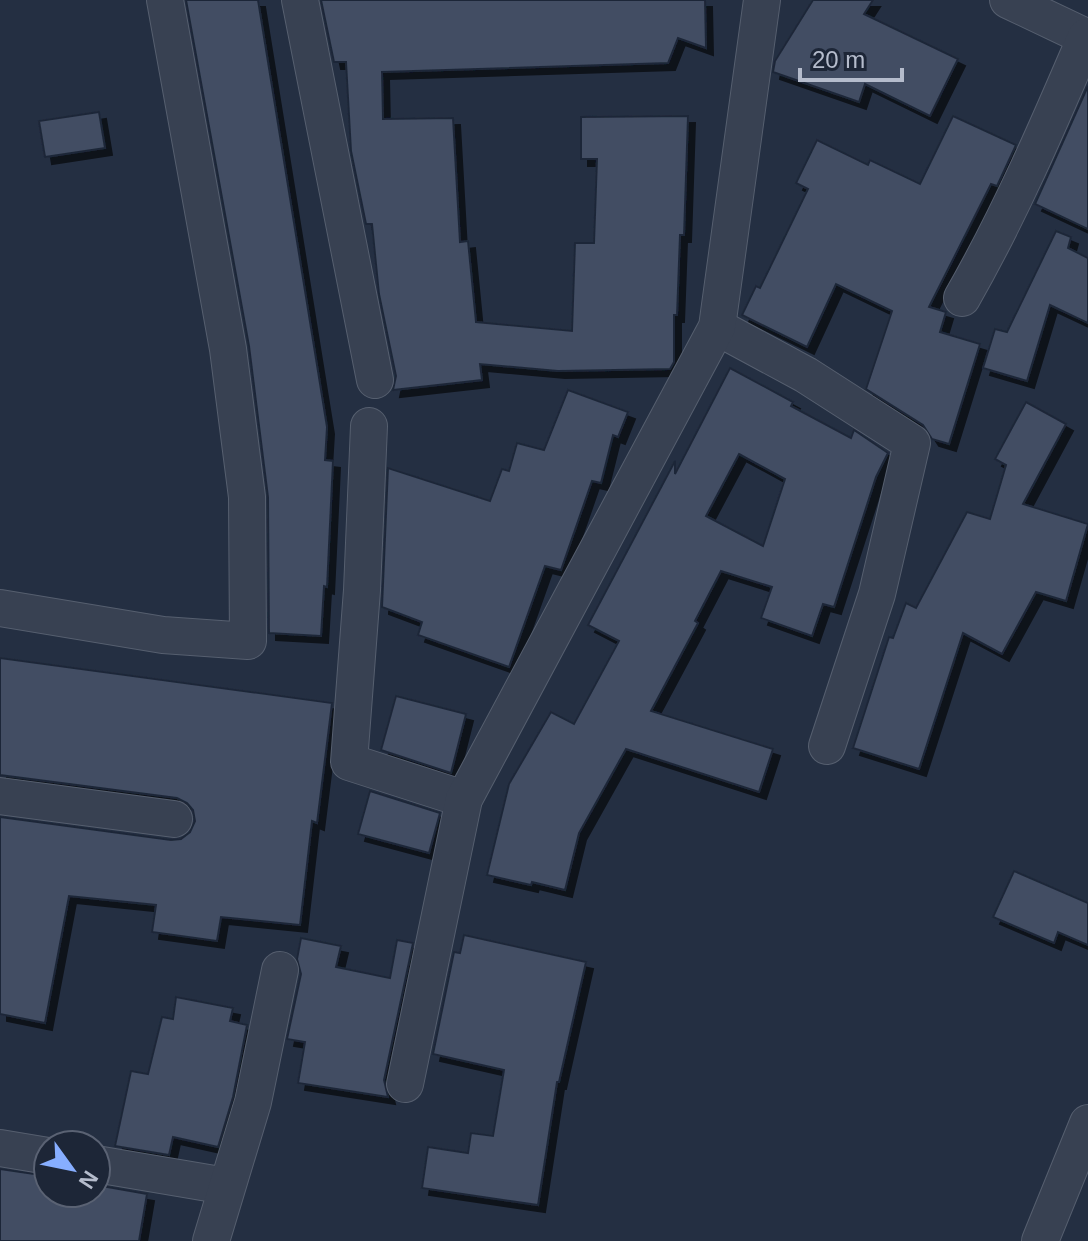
<svg xmlns="http://www.w3.org/2000/svg" width="1088" height="1241" font-family="Helvetica,sans-serif">
<style>
.building{fill:#424e64;stroke:#1f2839;stroke-width:2;fill-rule:evenodd;filter:url(#shadow)}
.lines{fill:none;stroke-linecap:round;stroke-linejoin:round}
.street-casing{stroke:#565f6f;stroke-width:38}
.street{stroke:#384152;stroke-width:36}
</style>
<defs>
<filter id="shadow"><feDropShadow dx="7" dy="7" stdDeviation="0" flood-color="#0009"/></filter>
</defs>
<rect width="100%" height="100%" fill="#242f42"/>
<g class="building">
<polygon points="186,0 258,0 327,427 325,460 333,461 327,587 324,586 321,636 269,633 268,497 249,346"/>
<polygon points="321,0 705,0 706,48 678,38 668,63 382,72 383,119 453,118 460,242 468,241 476,322 572,331 575,243 594,243 597,159 581,159 581,117 688,116 684,235 680,235 677,315 674,315 674,362 670,369 558,371 480,364 482,380 393,390 396,376 379,294 372,224 366,224 351,151 346,62 334,62"/>
<polygon points="813,0 873,0 864,14 958,59 930,116 865,84 859,102 773,72 775,61"/>
<polygon points="1088,86 1088,229 1035,204"/>
<polygon points="99,112 105,148 45,157 39,121"/>
<polygon points="953,116 1016,145 997,186 991,184 929,307 946,312 940,332 980,344 949,444 932,439 923,425 866,389 892,311 836,284 807,347 742,315 756,286 760,288 808,189 796,183 817,140 868,165 870,160 920,184"/>
<polygon points="1056,231 1071,237 1068,248 1088,258 1088,323 1050,305 1027,381 983,368 995,329 1007,332"/>
<path d="M730,368L793,402L791,406L851,438L854,430L888,453L876,477L834,607L823,604L812,636L761,618L772,587L721,571L695,621L698,623L651,711L773,749L759,792L626,749L579,833L565,890L532,882L531,885L487,875L509,784L551,712L574,724L619,641L588,625L675,461V474ZM739,454L785,479L763,546L706,516Z"/>
<polygon points="568,390 628,412 618,437 613,435 601,483 592,481 561,570 545,566 509,667 418,635 422,622 382,607 388,468 490,501 502,469 509,471 517,443 544,450"/>
<polygon points="1026,402 1066,424 1023,504 1088,524 1066,601 1036,592 1002,654 963,633 919,769 853,748 889,637 893,638 906,603 916,608 967,512 990,519 1006,465 995,459"/>
<polygon points="0,658 332,703 317,823 312,821 300,925 221,917 217,941 152,932 156,905 69,896 45,1023 0,1014 0,817 171,840 181,839 190,832 195,821 193,810 187,803 177,798 0,775"/>
<polygon points="396,696 466,714 451,773 381,750"/>
<polygon points="370,791 440,813 429,853 358,834"/>
<polygon points="1014,871 1088,903 1088,945 1058,932 1054,943 993,917"/>
<polygon points="464,935 586,962 559,1082 557,1082 538,1205 422,1188 428,1147 468,1153 471,1133 493,1136 504,1070 433,1054 454,952 460,953"/>
<polygon points="301,938 341,946 336,967 390,978 397,940 413,943 384,1080 388,1097 298,1083 305,1042 287,1039 301,974 297,959"/>
<polygon points="176,997 233,1008 230,1021 247,1025 233,1097 218,1147 173,1137 169,1155 115,1146 131,1071 148,1074 162,1017 173,1019"/>
<polygon points="0,1169 48,1176 48,1193 96,1193 96,1185 147,1194 139,1241 0,1241"/>
</g>
<g class="lines">
<g class="street-casing">
<g id="street">
<polyline points="300,0 375,380"/>
<polyline points="1008,0 1088,38"/>
<path d="M962,298C1010,214 1048,126 1086,37"/>
<polyline points="717,327 806,375 912,443 877,594 827,746"/>
<polyline points="369,426 362,590 349,762 464,799"/>
<polyline points="0,608 163,635 248,641 247,497 228,349 165,0"/>
<polyline points="0,796 174,819"/>
<polyline points="405,1084 464,799 717,327 762,0"/>
<polyline points="0,1148 48,1156"/>
<polyline points="96,1164 226,1186"/>
<polyline points="211,1241 253,1102 280,970"/>
<polyline points="1040,1241 1088,1123"/>
</g>
</g>
<use href="#street" class="street"/>
</g>
<g transform="translate(72 1169) rotate(123)"><circle r="38" fill="#1d2637" stroke="#5a6273" stroke-width="2"/>
<path d="M0-6L14 30L0 20L-14 30Z" fill="#87aeff"/>
<text y="-12" font-size="22" font-weight="bold" text-anchor="middle" fill="#b5bccc">N</text>
</g>
<path d="M800 68v12h102v-12" fill="none" stroke="#b5bccc" stroke-width="4"/>
<text x="812" y="68" font-size="24" fill="#b5bccc" stroke="#1d2637" stroke-width="6" paint-order="stroke">20 m</text>
</svg>
